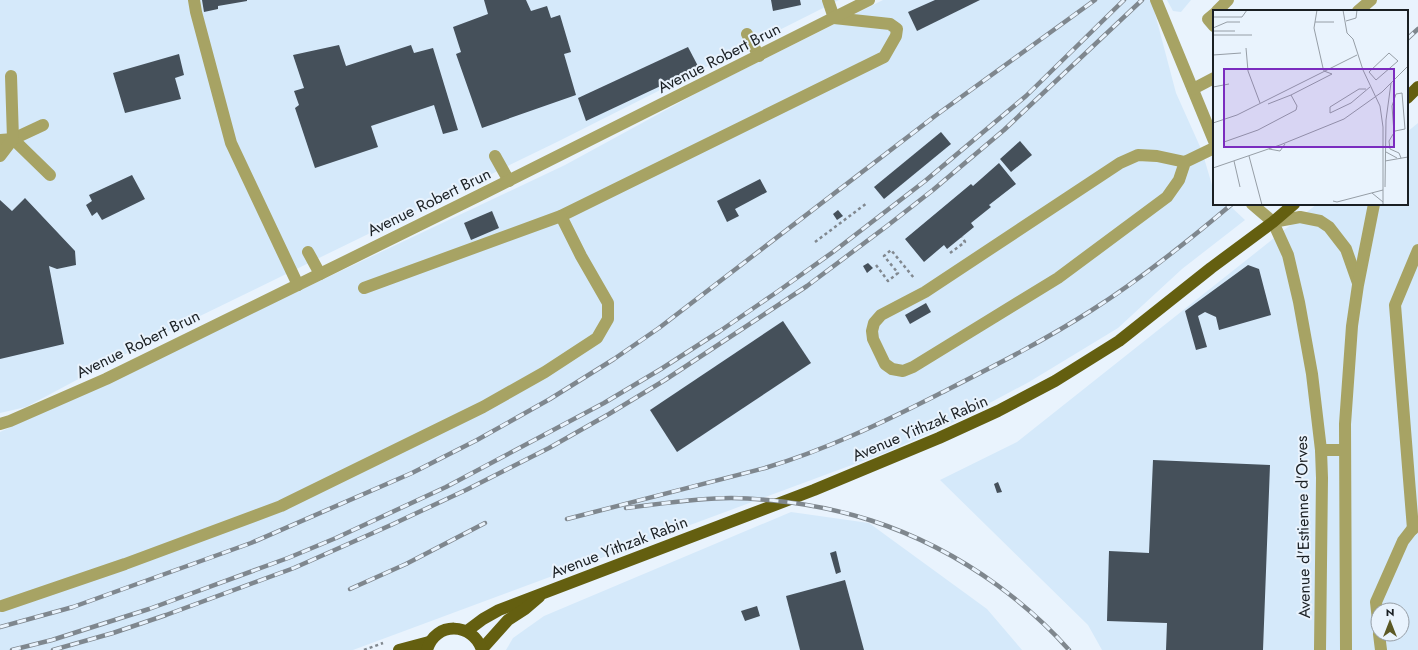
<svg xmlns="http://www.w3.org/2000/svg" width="1418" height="650" font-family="Jost,sans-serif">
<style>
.built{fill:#d5e9fa;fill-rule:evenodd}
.building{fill:#45505a}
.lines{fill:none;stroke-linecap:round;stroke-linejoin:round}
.path{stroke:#81888f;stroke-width:2.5;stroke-dasharray:3 3;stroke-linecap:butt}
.minor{stroke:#a7a364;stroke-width:12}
.major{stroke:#645f10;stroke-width:12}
.rail-casing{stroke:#7f878e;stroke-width:4.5}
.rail{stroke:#e9f3fd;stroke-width:3;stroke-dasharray:9;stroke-linecap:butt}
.labels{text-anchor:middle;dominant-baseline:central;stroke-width:4;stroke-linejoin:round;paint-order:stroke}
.street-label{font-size:16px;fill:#1a1f23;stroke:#e9f3fd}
.inset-road{fill:none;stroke:#969ea6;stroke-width:1}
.view{fill:#7b2cbf;fill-opacity:0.15;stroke:#7b2cbf;stroke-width:2}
.inset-edge{fill:none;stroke:#1a1f23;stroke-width:2}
</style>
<rect width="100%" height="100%" fill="#e9f3fd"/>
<g class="built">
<polygon points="0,0 839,0 559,141 161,335 26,407 0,413"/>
<polygon points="883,0 1160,0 1153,6 1176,93 1202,151 1214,192 1214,204 1228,204 1245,220 1182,269 1118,328 1029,382 954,422 887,452 353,650 0,650 0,432 565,165 708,87"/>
<polygon points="1167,0 1191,0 1181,12 1173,11"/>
<path d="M1418,123V650H1102L1088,625L940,480L1017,442L1317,204H1407V132ZM1378,610H1402V634H1378Z"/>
<polygon points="791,512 869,523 987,609 1022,650 506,650 513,638 544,616"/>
</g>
<g class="building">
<polygon points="202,0 247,0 247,1 218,6 218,9 204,12"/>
<polygon points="484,0 526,0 531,11 547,6 551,18 560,15 571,52 564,54 576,95 482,128 456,54 461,52 453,27 488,14"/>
<polygon points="771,0 800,0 801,5 773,11"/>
<polygon points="935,0 980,0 917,31 908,12"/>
<polygon points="339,45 346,66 411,45 414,53 433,48 458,130 443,134 434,105 371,126 378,147 315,168 295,108 299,105 294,91 304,88 293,55"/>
<polygon points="688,47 699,68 586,121 578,98"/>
<polygon points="179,54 184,75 175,78 181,99 125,113 113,73"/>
<polygon points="941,132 951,144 884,199 874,187"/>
<polygon points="1020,141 1032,155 1011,172 1000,159"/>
<polygon points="999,163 1016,184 989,205 991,207 971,223 974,227 947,249 944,245 924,262 905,239 971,184 973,186"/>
<polygon points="132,175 145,199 102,220 97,212 92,216 86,205 92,201 89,195"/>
<polygon points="760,179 767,192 735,209 739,216 727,222 717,201"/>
<polygon points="25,198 75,251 76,265 57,269 49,266 64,344 0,359 0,200 12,211"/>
<polygon points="838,210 843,216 837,220 833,214"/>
<polygon points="492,211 499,228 471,240 464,223"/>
<polygon points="868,263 873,268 867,273 863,266"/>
<polygon points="1248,265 1259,269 1271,315 1219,330 1216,317 1205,312 1198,316 1207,347 1196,350 1185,311"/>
<polygon points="926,303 931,312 910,324 905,315"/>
<polygon points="783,321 811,363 677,452 650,410"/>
<polygon points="1153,460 1270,465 1263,650 1166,650 1167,623 1107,621 1109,551 1149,553"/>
<polygon points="998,482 1002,492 997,493 994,484"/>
<polygon points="836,551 841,572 836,574 830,553"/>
<polygon points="845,580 864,650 800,650 786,596"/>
<polygon points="757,606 760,616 745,621 741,611"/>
</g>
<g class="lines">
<g class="path">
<polyline points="815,242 867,203"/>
<polyline points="950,253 965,242 962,237"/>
<polyline points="876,265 888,281 898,273 884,256 891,250 914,278"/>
<polyline points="364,650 383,643"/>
</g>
<g class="minor">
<polyline points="194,0 196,12 231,143 298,285"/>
<polyline points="1156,0 1214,141"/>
<polyline points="1217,11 1228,0"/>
<polyline points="1358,11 1371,0"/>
<polyline points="1214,14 1208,19 1214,26"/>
<polyline points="747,34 759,56"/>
<polyline points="1193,89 1214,78"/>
<polyline points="13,139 50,175"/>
<polyline points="0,140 13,139 43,125"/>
<polyline points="0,156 13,139 11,76"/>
<polyline points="495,156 509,181"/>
<polyline points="1185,162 1179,180 1167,197 1058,278 913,367 903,371 892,369 885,364 873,339 872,331 874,323 881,315 925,292 1120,163 1138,155 1157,156 1185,162 1214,148"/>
<polyline points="1252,204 1273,222 1288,255 1299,302 1312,374 1321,450 1322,478 1320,650"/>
<polyline points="1273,222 1300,217 1320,221 1329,227 1346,249 1358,283"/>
<polyline points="308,252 320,274"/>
<polyline points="364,288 561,216 884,57 896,36 897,29 890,24 834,18 828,0"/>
<polyline points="0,424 10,421 106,379 320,274 480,195 869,0"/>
<polyline points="1321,450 1345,450"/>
<polyline points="1413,529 1395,305 1418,250"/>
<polyline points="2,606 125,564 281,506 483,407 545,372 597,338 608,319 608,303 581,256 561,216"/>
<polyline points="1378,620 1376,602 1403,541 1417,523"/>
<polyline points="1379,634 1381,650"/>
<polyline points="1346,650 1345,424 1352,326 1358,285 1374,204"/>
</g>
<g class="major">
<polyline points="1407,98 1418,87"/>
<polyline points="467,631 483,619 499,610 814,490 939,438 998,411 1055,381 1119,341 1211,268 1273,222 1294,204"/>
<polyline points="482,649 508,620 525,609 539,597"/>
<polyline points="399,650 429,642"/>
<path d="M427,650C435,621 473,622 482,650"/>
</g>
<g class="rail-casing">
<g id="rail">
<polyline points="1407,39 1418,29"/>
<path d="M626,508C660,504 696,498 731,498C830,500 917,527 997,585C1023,604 1048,626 1069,650"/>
<path d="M567,519L765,468C825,450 882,423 937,395C990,368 1042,342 1092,310C1141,279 1187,242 1232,204"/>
<polyline points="350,589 406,564 485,523"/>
<polyline points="0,627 73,607 251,543 412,473 477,440 550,399 614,359 659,328 935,116 1095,0"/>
<polyline points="12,650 52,640 149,609 288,558 336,538 446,487 604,403 661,369 720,331 777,292 833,252 925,181 1026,96 1124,0"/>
<polyline points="53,650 113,633 166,615 294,568 391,525 466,490 549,448 609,414 665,380 807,286 887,226 933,190 1004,130 1142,0"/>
</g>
</g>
<use href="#rail" class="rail"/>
</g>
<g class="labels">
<g class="street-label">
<text transform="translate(719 58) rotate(-27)">Avenue Robert Brun</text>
<text transform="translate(429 202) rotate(-26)">Avenue Robert Brun</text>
<text transform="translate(138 344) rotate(-26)">Avenue Robert Brun</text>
<text transform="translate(920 428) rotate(-23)">Avenue Yithzak Rabin</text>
<text transform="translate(1303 527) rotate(-91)">Avenue d'Estienne d'Orves</text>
<text transform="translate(619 547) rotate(-21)">Avenue Yithzak Rabin</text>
</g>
</g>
<g transform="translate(1213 10)">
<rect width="195" height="195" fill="#e9f3fd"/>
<path class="inset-road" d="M130,0L134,23L140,29L150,60L167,96L170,117V195M0,7H29L34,0M133,11L143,8L144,0M102,12H121M0,18L14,12H27M0,21H22M0,25H39M33,38L35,61L47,93M176,43L185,51L163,70L156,62ZM0,45L28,43M0,77L16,74M153,79H146L117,97V103L138,93L157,77M55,94L78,85L119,64L111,61L110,58L101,18L104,0M0,113L24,105L144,45M181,123L179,96L183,84L189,83L192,119L182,121L176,131L177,139L186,143L188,148M11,132L45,120L83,100L84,96L78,85M56,139L67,141L72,134M173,142L184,148M36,146L49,195M21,151L27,177M172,151L195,147M0,158L67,135L131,109L169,82L195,56M172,177L173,110L178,73M159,183L170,192M120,191L124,192L170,180"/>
<path class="view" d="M11,59H181V137H11Z"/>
<rect width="195" height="195" class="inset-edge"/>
</g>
<g transform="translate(1390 622)"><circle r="19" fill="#e9f3fd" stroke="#969ea6"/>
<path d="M0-3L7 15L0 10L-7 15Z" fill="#5c5925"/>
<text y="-6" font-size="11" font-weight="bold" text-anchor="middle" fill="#1a1f23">N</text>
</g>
</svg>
